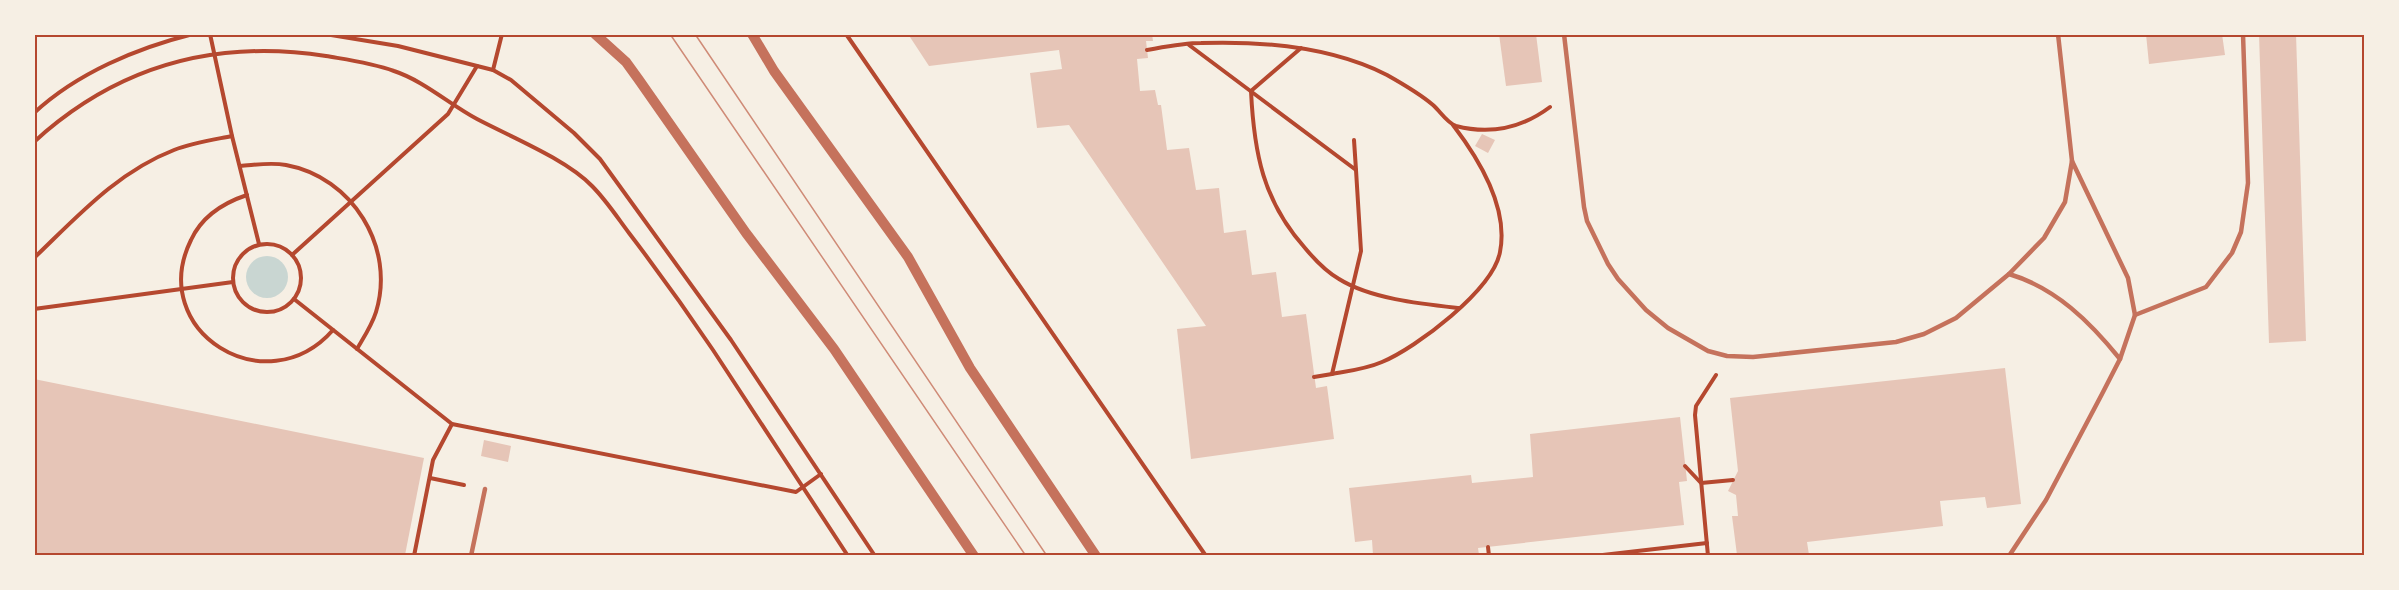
<svg xmlns="http://www.w3.org/2000/svg" width="2399" height="590" font-family="'Public Sans',sans-serif">
<style>
.water{fill:#c9d6d2}
.building{fill:#e6c5b7}
.lines{fill:none;stroke-linecap:round;stroke-linejoin:round}
.path{stroke:#b5482f;stroke-width:4}
.service{stroke:#c5725c;stroke-width:4.5}
.tertiary{stroke:#c5725c;stroke-width:10}
.tram{stroke:#cf8b77;stroke-width:1.5}
.neatline{fill:none;stroke:#b5482f;stroke-width:2}
</style>
<rect width="100%" height="100%" fill="#f6efe4"/>
<circle class="water" cx="267" cy="277" r="21"/>
<g class="building">
<polygon points="908,34 1152,34 1153,41 1146,41 1148,58 1137,59 1140,91 1155,90 1158,105 1161,105 1167,150 1189,148 1196,190 1219,188 1224,233 1246,230 1252,275 1276,272 1282,317 1306,314 1316,388 1327,386 1334,439 1191,459 1177,329 1206,326 1069,125 1037,128 1030,73 1062,69 1059,50 929,66"/>
<polygon points="1499,34 1536,34 1542,82 1506,86"/>
<polygon points="2146,34 2222,34 2225,55 2149,64"/>
<polygon points="2259,34 2296,34 2306,341 2269,343"/>
<polygon points="1482,134 1495,140 1488,153 1475,146"/>
<polygon points="2005,368 2021,504 1987,508 1985,497 1940,501 1943,526 1807,542 1809,555 1737,555 1732,516 1738,516 1736,495 1728,491 1738,471 1730,398"/>
<polygon points="34,379 424,458 405,555 34,555"/>
<polygon points="1680,417 1687,481 1679,482 1684,525 1478,548 1479,555 1373,555 1372,540 1355,542 1349,488 1471,475 1472,483 1533,477 1530,434"/>
<polygon points="484,440 511,446 508,462 481,456"/>
</g>
<g class="lines">
<g class="path">
<polyline points="325,34 398,46 493,70 511,80 574,133 600,159 731,340 875,556"/>
<polyline points="846,34 1206,556"/>
<polyline points="1189,45 1356,170 1354,140"/>
<path d="M1301,48L1251,91C1254,153 1263,201 1305,248C1315,260 1325,271 1339,279C1371,299 1422,304 1459,308"/>
<path d="M1147,50C1164,47 1183,43 1201,43C1262,41 1332,47 1387,75C1403,84 1419,93 1433,105C1440,111 1447,123 1456,126C1491,135 1522,128 1550,107"/>
<polyline points="493,70 502,34"/>
<path d="M34,113C77,73 137,48 193,34"/>
<polyline points="232,136 259,244"/>
<path d="M34,142C117,66 216,39 326,56C349,60 372,63 394,71C424,81 449,104 477,119C511,137 566,159 592,186C606,200 617,217 629,233C658,271 686,310 713,350C758,419 803,487 848,556"/>
<path d="M240,166C255,165 270,162 286,165C352,177 396,247 376,312C372,325 364,337 357,349"/>
<path d="M247,195C223,203 202,216 191,240C146,331 266,406 333,330"/>
<circle cx="267" cy="278" r="34"/>
<polyline points="292,255 448,114 477,66"/>
<path d="M34,258C77,217 117,172 174,150C192,143 212,140 232,136L210,34"/>
<polyline points="294,299 452,424 796,492 821,474"/>
<polyline points="34,309 233,282"/>
<path d="M1332,374C1349,371 1366,369 1382,362C1416,348 1493,290 1500,252C1509,207 1479,159 1453,125"/>
<polyline points="1314,377 1332,374 1361,251 1356,170"/>
<polyline points="1685,466 1701,483 1733,480"/>
<polyline points="430,478 464,485"/>
<polyline points="1488,547 1489,556"/>
<polyline points="414,556 433,460 452,424"/>
<polyline points="1594,556 1707,543"/>
<polyline points="1708,556 1695,415 1696,406 1716,375"/>
</g>
<g class="service">
<polyline points="1564,34 1584,207 1587,221 1608,264 1618,279 1646,310 1668,328 1708,351 1727,356 1753,357 1896,342 1924,334 1956,318 2009,274 2044,238 2065,202 2072,161"/>
<path d="M2009,274C2056,288 2090,322 2120,359"/>
<polyline points="2135,315 2206,287 2232,253 2241,232 2248,183 2243,34"/>
<polyline points="471,556 485,489"/>
<polyline points="2009,556 2046,500 2102,394 2120,359 2135,315 2128,278 2072,161 2058,34"/>
</g>
<g class="tertiary">
<polyline points="595,34 626,62 639,80 746,233 834,349 974,556"/>
<polyline points="752,34 774,71 908,257 970,368 1096,556"/>
</g>
<g class="tram">
<polyline points="670,34 1026,556"/>
<polyline points="695,34 1047,556"/>
</g>
</g>
<rect width="2399" height="590" fill="none" stroke="#f6efe4" stroke-width="72"/>
<rect x="36" y="36" width="2327" height="518" class="neatline"/>
</svg>
